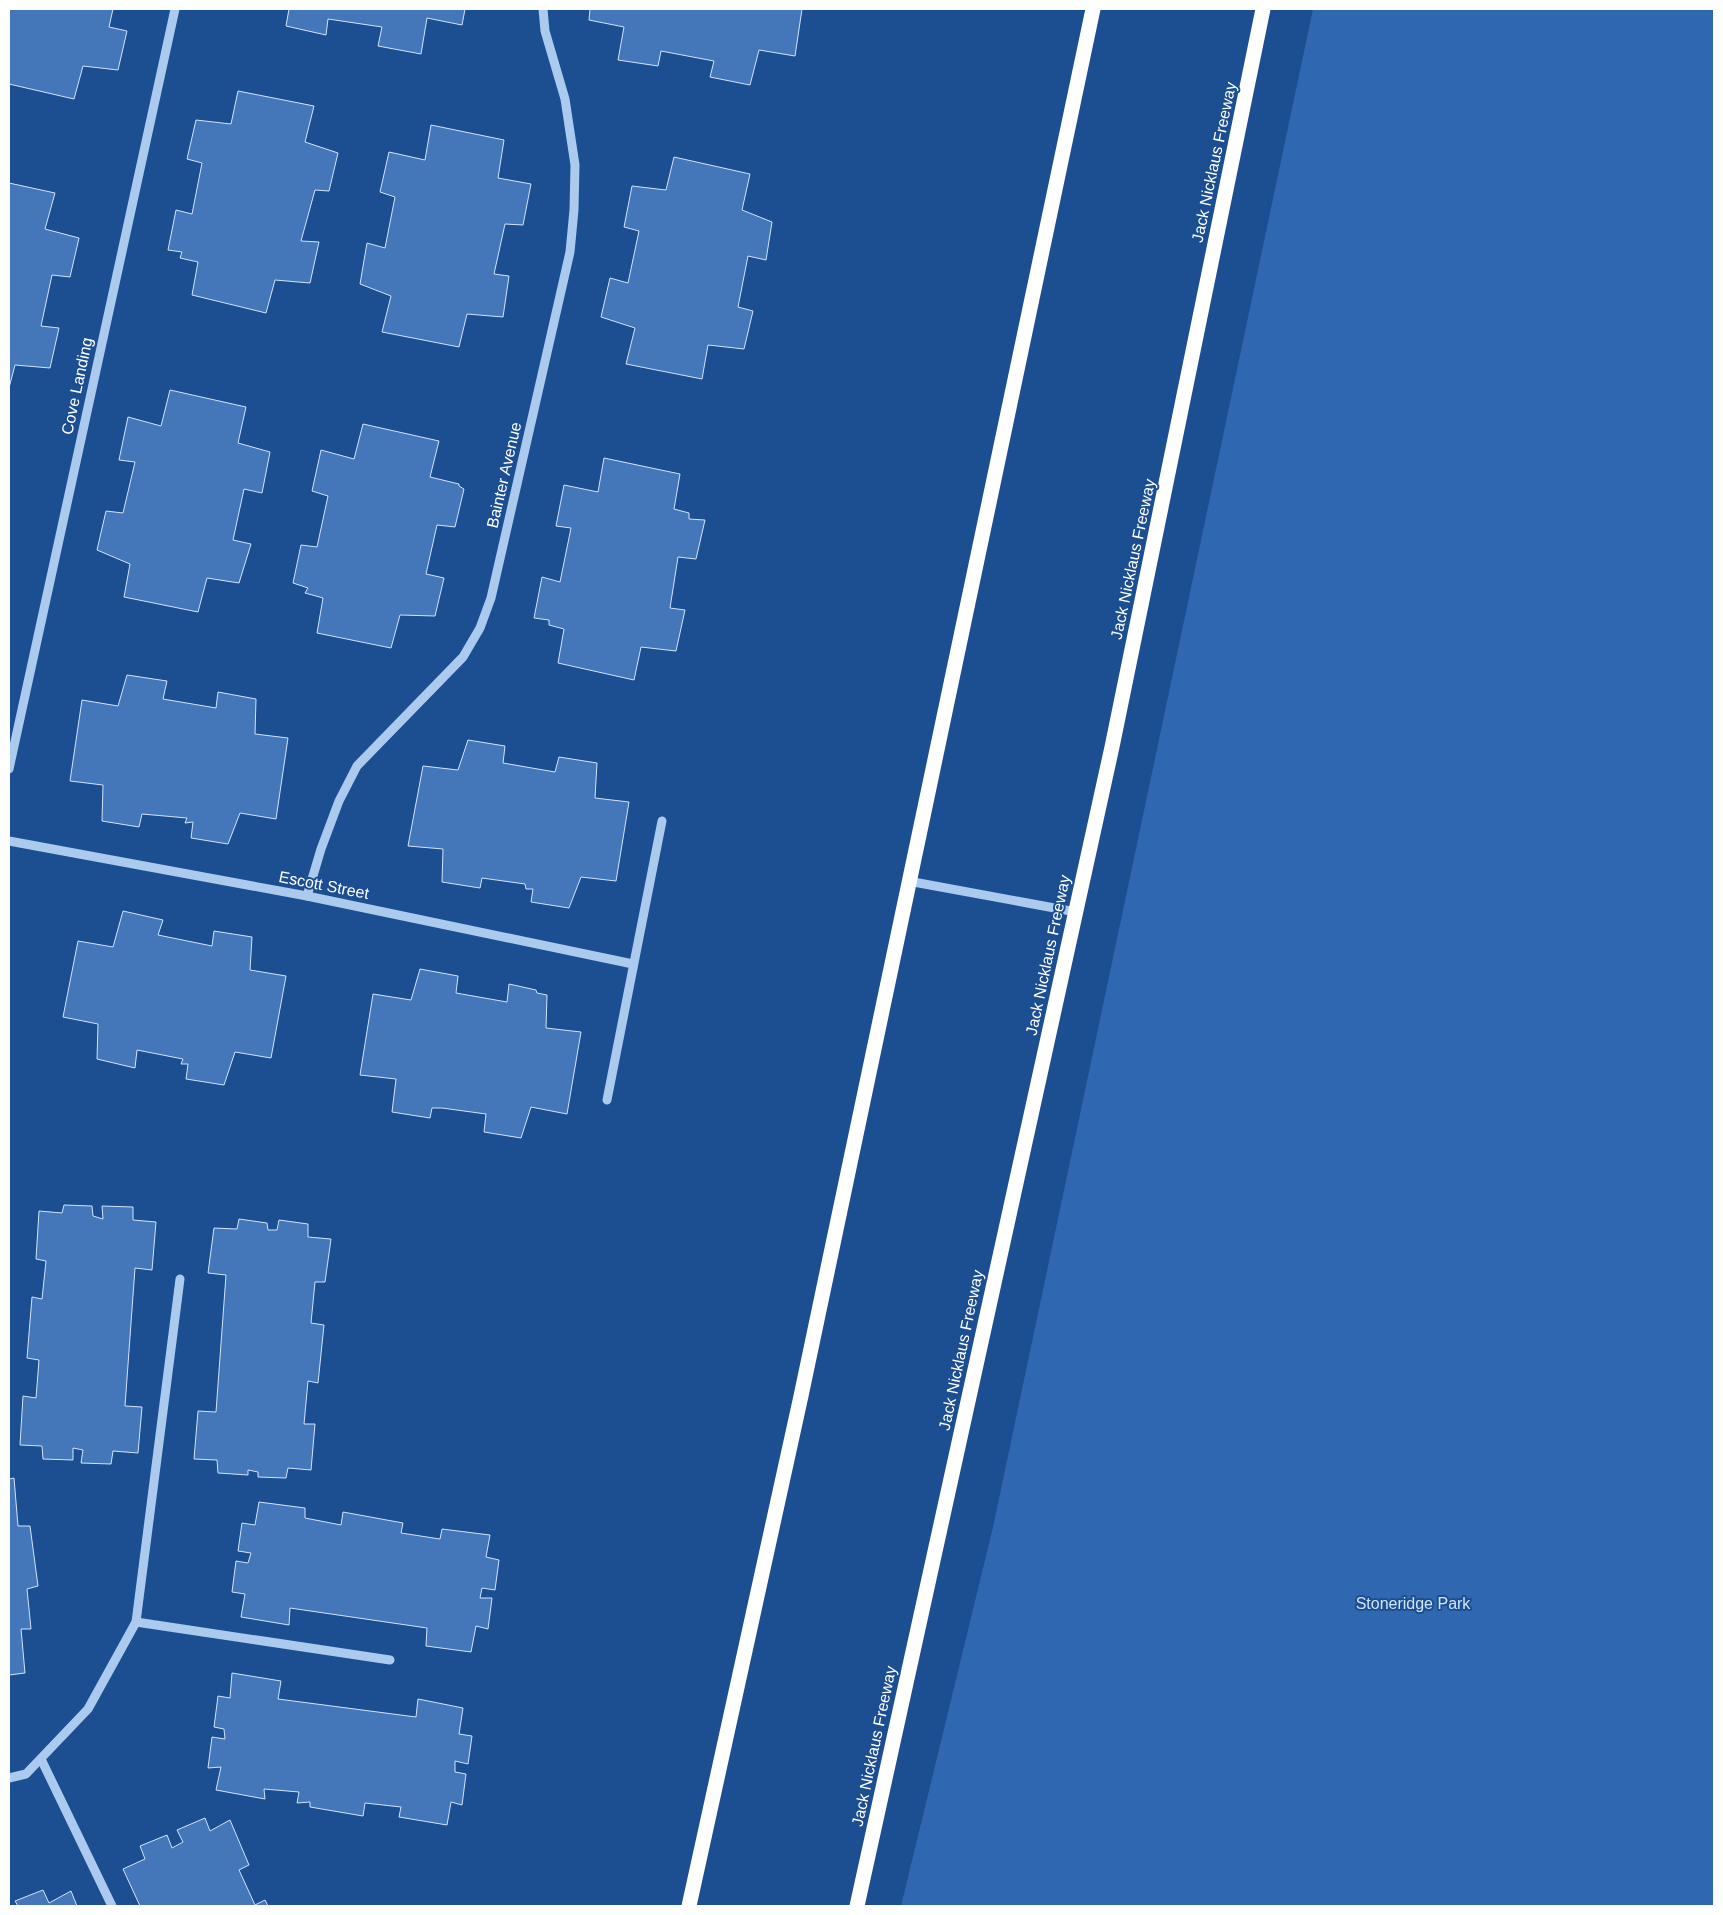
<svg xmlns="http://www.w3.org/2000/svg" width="1723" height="1915" font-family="Helvetica,sans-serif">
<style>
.green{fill:#2f68b0}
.building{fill:#4477b9;stroke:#d2e4fa}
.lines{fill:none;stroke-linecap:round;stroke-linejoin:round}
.minor{stroke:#accaee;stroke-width:9}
.highway{stroke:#fff;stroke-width:15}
.labels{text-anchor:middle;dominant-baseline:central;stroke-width:4;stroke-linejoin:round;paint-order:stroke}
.street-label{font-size:16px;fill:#fff;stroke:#1c4e92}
.park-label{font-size:16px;fill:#d2e4fa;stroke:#1c4e92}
</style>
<rect width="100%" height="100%" fill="#1c4e92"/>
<polygon class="green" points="1313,9 1714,9 1714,1906 901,1906 993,1527"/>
<g class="building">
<polygon points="9,9 113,9 109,27 127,31 118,70 83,66 74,99 9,84"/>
<polygon points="289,9 465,9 462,25 427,18 421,54 378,46 382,27 328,19 326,35 286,26"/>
<polygon points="590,9 802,9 795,56 759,50 750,85 710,77 714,61 661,51 658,66 618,60 624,27 589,20"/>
<polygon points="238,91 314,106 305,142 338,153 329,191 315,190 301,241 319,242 310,283 275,280 266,313 192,295 198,262 180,258 182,252 168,250 176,210 192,214 202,163 187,159 196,120 231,124"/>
<polygon points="431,125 504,140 498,178 531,184 523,225 505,224 494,274 509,276 503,317 467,314 459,347 382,332 391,296 360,284 367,243 385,248 395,197 380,192 389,152 425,160"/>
<polygon points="674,157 750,174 742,210 772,222 766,260 748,256 738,307 753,311 744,349 708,345 702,379 626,364 635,328 601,317 610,278 628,283 639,231 624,227 632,186 666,190"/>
<polygon points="9,183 55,193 45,229 79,238 70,277 52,275 41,326 59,328 50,368 15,365 9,388"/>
<polygon points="170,390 246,407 238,443 270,452 262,493 244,489 233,540 251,544 239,583 207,578 198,612 124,597 130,564 97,550 106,511 123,513 135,462 119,460 128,417 161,426"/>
<polygon points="363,424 439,441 430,477 459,484 459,486 464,489 455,527 437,525 426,574 444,578 435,616 400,615 391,648 317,633 323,598 305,593 308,588 293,583 301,545 317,547 328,496 312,491 321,450 354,459"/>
<polygon points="604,458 680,474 674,509 689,513 689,519 705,520 696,559 678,557 670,608 685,610 676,651 641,647 634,680 558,663 564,629 549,625 549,620 534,618 542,577 560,582 571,528 556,526 564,485 598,492"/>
<polygon points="127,675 167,681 163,699 216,708 218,692 256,699 255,734 288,738 276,819 240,813 228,844 191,838 193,822 185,823 187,818 142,814 139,827 102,821 103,785 70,781 82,700 118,706"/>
<polygon points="468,740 505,746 503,763 555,772 559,757 597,763 595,798 629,802 616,881 581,877 569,908 531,902 533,889 526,889 525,884 482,878 480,888 442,882 443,849 408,846 423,766 458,770"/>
<polygon points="123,911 163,920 158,935 212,946 214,931 252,937 250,970 286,976 271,1058 235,1052 224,1085 186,1079 188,1064 181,1064 183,1059 137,1050 135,1068 97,1059 98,1024 63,1017 78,941 113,947"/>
<polygon points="420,969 458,976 456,993 507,1002 509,984 536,990 537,993 547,995 546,1028 581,1032 567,1114 531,1107 521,1138 484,1132 486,1114 442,1108 432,1108 430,1118 392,1112 396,1079 360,1075 373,994 411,1000"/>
<polygon points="64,1205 92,1206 93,1216 103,1219 102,1206 133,1207 133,1220 156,1222 152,1270 135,1268 125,1406 142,1407 138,1453 113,1451 111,1464 81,1463 83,1450 73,1448 73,1460 43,1459 42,1446 20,1445 23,1396 36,1398 39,1360 27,1358 32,1297 42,1299 46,1261 36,1259 39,1211 62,1213"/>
<polygon points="239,1219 267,1223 268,1230 277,1230 279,1220 308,1224 308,1237 331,1239 325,1282 315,1282 311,1323 324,1325 318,1383 308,1381 304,1424 315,1424 311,1470 288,1468 286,1478 258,1477 258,1472 248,1470 248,1475 218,1473 217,1460 194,1459 198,1411 216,1412 226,1275 208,1273 214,1228 237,1229"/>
<polygon points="14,1478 18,1526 30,1526 38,1586 27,1589 31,1629 21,1629 25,1673 9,1675 9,1479"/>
<polygon points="259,1502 305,1508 305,1518 341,1525 343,1512 403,1523 401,1533 440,1539 442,1529 490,1535 486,1557 499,1560 495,1590 482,1588 480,1598 492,1598 488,1629 476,1626 471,1652 426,1646 427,1628 290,1608 289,1625 241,1617 245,1594 232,1592 236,1561 248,1563 251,1553 238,1551 242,1523 255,1525"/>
<polygon points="232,1673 281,1681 278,1699 416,1717 418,1699 463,1708 459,1734 472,1736 468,1764 455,1761 455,1772 466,1774 462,1805 451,1802 447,1825 399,1817 401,1807 365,1803 363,1816 310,1807 310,1802 297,1803 299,1792 264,1789 265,1799 216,1790 221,1767 208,1768 212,1737 225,1739 224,1729 214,1727 218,1696 230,1698"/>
<polygon points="205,1818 210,1831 230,1820 249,1865 239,1870 255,1905 265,1900 268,1906 140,1906 123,1869 145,1859 140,1846 167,1835 172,1848 183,1842 177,1830"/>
<polygon points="43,1890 49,1903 71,1891 77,1906 18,1906 15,1901"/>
</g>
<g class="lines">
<g class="minor">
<polyline points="9,769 175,9"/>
<polyline points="9,841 307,896 633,964"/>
<polyline points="908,881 1076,912"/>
<polyline points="307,896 321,849 339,801 357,766 463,657 480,628 491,598 570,252 574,210 575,165 565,99 545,31 543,9"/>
<polyline points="607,1100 662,821"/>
<polyline points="136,1622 390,1660"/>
<polyline points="41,1759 112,1906"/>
<polyline points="9,1778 26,1774 88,1709 136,1622 180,1279"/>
</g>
<g class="highway">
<polyline points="689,1906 801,1396 1093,9"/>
<polyline points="857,1906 1112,747 1263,9"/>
</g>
</g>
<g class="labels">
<g class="street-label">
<text transform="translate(1214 162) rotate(-78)">Jack Nicklaus Freeway</text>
<text transform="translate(77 386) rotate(-78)">Cove Landing</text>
<text transform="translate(504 475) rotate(-77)">Bainter Avenue</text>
<text transform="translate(1133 559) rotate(-78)">Jack Nicklaus Freeway</text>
<text transform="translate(324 885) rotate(11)">Escott Street</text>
<text transform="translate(1048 955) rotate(-78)">Jack Nicklaus Freeway</text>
<text transform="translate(961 1350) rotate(-78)">Jack Nicklaus Freeway</text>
<text transform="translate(874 1746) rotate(-78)">Jack Nicklaus Freeway</text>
</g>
<g class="park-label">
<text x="1413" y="1603">Stoneridge Park</text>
</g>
</g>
<rect width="1723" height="1915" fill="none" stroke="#ffffff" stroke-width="20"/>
</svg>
